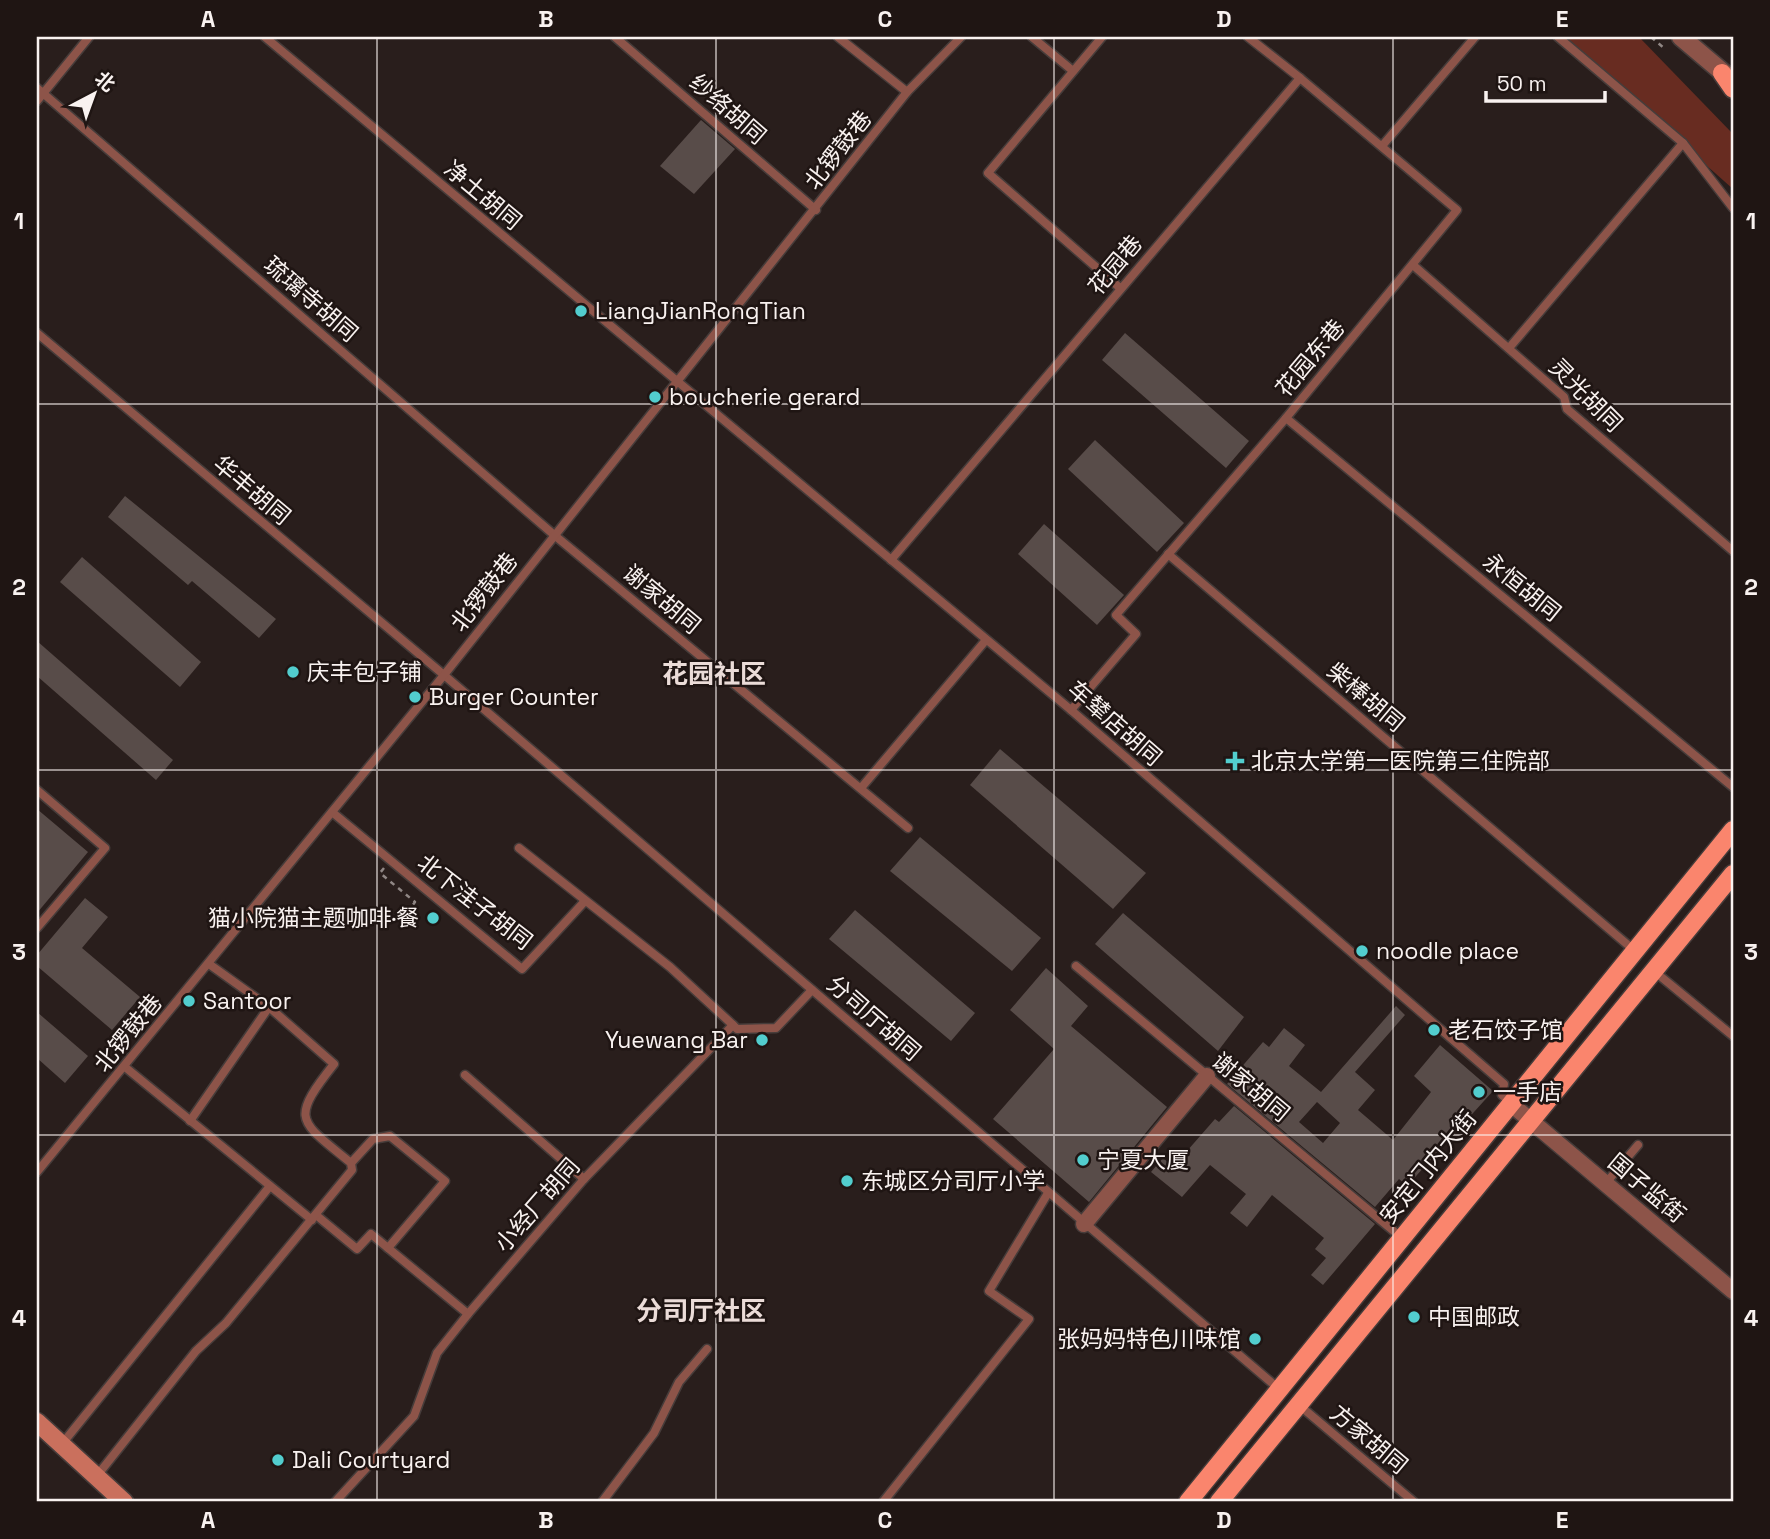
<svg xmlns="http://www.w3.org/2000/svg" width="1770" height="1539" font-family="'Space Grotesk','Noto Sans SC',sans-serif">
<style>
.green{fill:#682c21}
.building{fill:#584c49;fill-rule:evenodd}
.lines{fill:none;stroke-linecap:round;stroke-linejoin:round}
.service-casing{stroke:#463c3a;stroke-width:11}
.minor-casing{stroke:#463c3a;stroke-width:19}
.tertiary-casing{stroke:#463c3a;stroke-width:21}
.secondary-casing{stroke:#463c3a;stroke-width:21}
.primary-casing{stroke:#463c3a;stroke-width:21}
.path{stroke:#908785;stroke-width:2.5;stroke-dasharray:5 5;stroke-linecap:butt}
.service{stroke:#8d5449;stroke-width:8}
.minor{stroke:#8d5449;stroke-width:16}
.tertiary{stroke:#8d5449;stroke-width:18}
.secondary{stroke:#ca705d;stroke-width:18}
.primary{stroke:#fa856d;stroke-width:18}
.grid{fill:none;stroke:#f9f2f0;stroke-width:2;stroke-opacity:0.55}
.poi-dot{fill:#52cdce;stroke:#1f1513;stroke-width:2.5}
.labels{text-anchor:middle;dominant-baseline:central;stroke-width:5;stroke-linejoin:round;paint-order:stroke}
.street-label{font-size:23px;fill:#f9f2f0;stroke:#1f1513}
.poi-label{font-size:23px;fill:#f9f2f0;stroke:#1f1513;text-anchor:start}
.quarter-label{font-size:26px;font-weight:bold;fill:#ebdcd8;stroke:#1f1513}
.neatline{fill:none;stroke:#f9f2f0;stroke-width:2.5}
.grid-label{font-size:23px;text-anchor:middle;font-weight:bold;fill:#f9f2f0}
</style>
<rect width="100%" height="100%" fill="#291e1c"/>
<polygon class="green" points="1562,37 1639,37 1733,134 1733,189"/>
<g class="building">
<polygon points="701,120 735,149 694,194 660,166"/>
<polygon points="1125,333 1249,441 1226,468 1102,360"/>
<polygon points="1095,440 1184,523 1157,552 1068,469"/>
<polygon points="125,496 276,619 259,638 192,581 188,585 108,517"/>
<polygon points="1044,524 1124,595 1097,625 1018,554"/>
<polygon points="82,557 201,662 180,687 60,582"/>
<polygon points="37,641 173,760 156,780 37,676"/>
<polygon points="1000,749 1146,873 1113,909 970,785"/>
<polygon points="37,809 88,852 37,913"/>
<polygon points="920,837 1041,938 1012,971 890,871"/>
<polygon points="85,898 108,917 82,948 140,997 112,1030 37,966 37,955"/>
<polygon points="855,910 975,1013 951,1041 829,939"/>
<polygon points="1123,913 1244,1017 1218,1051 1095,944"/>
<polygon points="1046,968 1088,1006 1071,1026 1167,1107 1089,1202 993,1119 1054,1049 1010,1010"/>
<path d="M1396,1006L1405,1015L1355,1072L1375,1090L1358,1110L1393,1140L1431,1092L1414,1076L1440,1045L1493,1091L1407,1186L1399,1179L1375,1207L1227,1084L1263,1042L1269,1047L1284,1028L1305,1045L1289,1066L1321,1092ZM1317,1102L1340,1123L1323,1143L1299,1122Z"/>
<polygon points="37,1012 88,1056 65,1083 37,1058"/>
<polygon points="1234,1106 1375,1224 1323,1285 1311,1275 1326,1258 1315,1249 1324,1238 1272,1195 1247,1227 1230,1213 1246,1194 1210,1165 1182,1197 1151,1172 1163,1158 1173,1167 1215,1119 1219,1122"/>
</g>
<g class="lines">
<g class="service-casing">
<g id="service">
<polyline points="265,37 1071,710 1504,1084 1502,1095 1511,1103"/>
<polyline points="615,37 816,210"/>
<polyline points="838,37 907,92"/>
<polyline points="1032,37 1073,71"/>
<polyline points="1102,37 988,173 1120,288"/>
<polyline points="1248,37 1300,78"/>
<polyline points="37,88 553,534 908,828"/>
<polyline points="37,101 89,37"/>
<polyline points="1683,143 1733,208"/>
<polyline points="1382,146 1475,37"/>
<polyline points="1413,265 1564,397 1567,409 1733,551"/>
<polyline points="37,333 444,675 1279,1389"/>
<polyline points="1509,348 1683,143 1558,37"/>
<polyline points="1286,418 1733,787"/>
<polyline points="1168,554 1635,951"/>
<polyline points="891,560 1300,78 1457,210 1286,418 1116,615 1136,634 1071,710"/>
<polyline points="861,788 986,640"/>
<polyline points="37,790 105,848 37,928"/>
<polyline points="332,812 522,969 585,901"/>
<polyline points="519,848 670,967 733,1025"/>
<polyline points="1076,966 1402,1238"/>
<polyline points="1654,971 1733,1036"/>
<polyline points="125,1067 312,1220"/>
<polyline points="465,1075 584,1179"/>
<polyline points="190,1121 269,1007 209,964"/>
<polyline points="351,1163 373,1139 390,1136 445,1181 388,1248"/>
<polyline points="37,1172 444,675 907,92 961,37"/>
<polyline points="1606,1183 1638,1145"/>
<polyline points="316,1215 357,1249 371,1234 468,1314"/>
<polyline points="1299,1405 1414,1502"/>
<polyline points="62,1444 270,1186"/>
<path d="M96,1477L196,1351L226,1323L352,1170L351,1163C299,1120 289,1121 334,1064L269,1007"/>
<polyline points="335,1502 414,1416 437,1353 468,1314 584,1179 733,1025 737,1029 776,1028 812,990"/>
<polyline points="602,1502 654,1433 679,1382 707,1349"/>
<polyline points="883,1502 1029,1319 989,1291 1048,1193"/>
</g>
</g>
<g class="minor-casing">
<g id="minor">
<polyline points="1511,1104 1733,1291"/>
<polyline points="1084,1224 1207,1076"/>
</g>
</g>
<g class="tertiary-casing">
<polyline id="tertiary" points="1681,37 1733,81"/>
</g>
<g class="secondary-casing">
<polyline id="secondary" points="37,1422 124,1502"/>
</g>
<g class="primary-casing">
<g id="primary">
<polyline points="1722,73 1733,89"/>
<polyline points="1188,1502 1733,830"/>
<polyline points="1219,1502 1733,874"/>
</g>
</g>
<g class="path">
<polyline points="1651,37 1664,48"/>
<polyline points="384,868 380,873 415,902 412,906"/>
</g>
<use href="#service" class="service"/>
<use href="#minor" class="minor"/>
<use href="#tertiary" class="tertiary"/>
<use href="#secondary" class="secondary"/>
<use href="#primary" class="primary"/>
</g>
<path class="grid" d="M377,37V1502M716,37V1502M1054,37V1502M1393,37V1502M37,404H1733M37,770H1733M37,1135H1733"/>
<g class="poi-dot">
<circle cx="581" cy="311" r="7"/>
<circle cx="655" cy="397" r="7"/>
<circle cx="293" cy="672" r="7"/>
<circle cx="415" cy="697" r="7"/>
<path d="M1231.5 750.5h7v7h7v7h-7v7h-7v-7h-7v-7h7z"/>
<circle cx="433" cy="918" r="7"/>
<circle cx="1362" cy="951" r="7"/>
<circle cx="189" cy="1001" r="7"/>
<circle cx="1434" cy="1030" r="7"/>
<circle cx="762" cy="1040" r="7"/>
<circle cx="1479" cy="1092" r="7"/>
<circle cx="1083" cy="1160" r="7"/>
<circle cx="847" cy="1181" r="7"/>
<circle cx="1414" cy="1317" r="7"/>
<circle cx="1255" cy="1339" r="7"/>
<circle cx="278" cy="1460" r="7"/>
</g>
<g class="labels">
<g class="street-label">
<text transform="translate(728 109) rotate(41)">纱络胡同</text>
<text transform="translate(838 150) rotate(-52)">北锣鼓巷</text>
<text transform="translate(483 195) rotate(40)">净土胡同</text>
<text transform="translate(1115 265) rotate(-50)">花园巷</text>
<text transform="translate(311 299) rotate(41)">琉璃寺胡同</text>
<text transform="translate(1310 358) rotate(-50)">花园东巷</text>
<text transform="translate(1586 395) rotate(45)">灵光胡同</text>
<text transform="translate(252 490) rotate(40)">华丰胡同</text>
<text transform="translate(1522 587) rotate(39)">永恒胡同</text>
<text transform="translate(484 592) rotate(-52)">北锣鼓巷</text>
<text transform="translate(662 599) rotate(40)">谢家胡同</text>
<text transform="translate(1366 697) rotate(40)">柴棒胡同</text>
<text transform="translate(1115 723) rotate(41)">车辇店胡同</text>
<text transform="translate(475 902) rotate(38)">北下洼子胡同</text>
<text transform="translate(874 1018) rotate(41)">分司厅胡同</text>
<text transform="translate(128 1033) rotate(-51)">北锣鼓巷</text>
<text transform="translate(1251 1087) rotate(40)">谢家胡同</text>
<text transform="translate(1428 1167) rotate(-51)">安定门内大街</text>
<text transform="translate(1647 1188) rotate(40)">国子监街</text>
<text transform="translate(537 1205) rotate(-49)">小经厂胡同</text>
<text transform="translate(1369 1439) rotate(40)">方家胡同</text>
</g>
<g class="poi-label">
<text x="595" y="311">LiangJianRongTian</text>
<text x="669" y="397">boucherie gerard</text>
<text x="307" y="672">庆丰包子铺</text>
<text x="429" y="697">Burger Counter</text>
<text x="1251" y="761">北京大学第一医院第三住院部</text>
<text x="419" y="918" text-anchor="end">猫小院猫主题咖啡·餐</text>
<text x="1376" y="951">noodle place</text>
<text x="203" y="1001">Santoor</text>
<text x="1448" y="1030">老石饺子馆</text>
<text x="748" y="1040" text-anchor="end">Yuewang Bar</text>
<text x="1493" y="1092">一手店</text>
<text x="1097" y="1160">宁夏大厦</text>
<text x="861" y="1181">东城区分司厅小学</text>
<text x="1428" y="1317">中国邮政</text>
<text x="1241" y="1339" text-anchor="end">张妈妈特色川味馆</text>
<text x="292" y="1460">Dali Courtyard</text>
</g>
<g class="quarter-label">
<text x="714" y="674">花园社区</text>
<text x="701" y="1311">分司厅社区</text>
</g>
</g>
<rect width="1770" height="1539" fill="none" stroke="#1f1513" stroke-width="77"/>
<g transform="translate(94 94) rotate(41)" stroke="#1f1513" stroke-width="5" paint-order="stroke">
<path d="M0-5L12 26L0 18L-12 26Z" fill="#f9f2f0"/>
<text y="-10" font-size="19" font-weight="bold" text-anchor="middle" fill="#f9f2f0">北</text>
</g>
<path d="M1486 91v10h119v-10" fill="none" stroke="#f9f2f0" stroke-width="3.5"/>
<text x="1497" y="91" font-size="21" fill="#f9f2f0" stroke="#1f1513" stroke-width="5" paint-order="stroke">50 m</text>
<rect x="38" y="38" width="1694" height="1462" class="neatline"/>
<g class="grid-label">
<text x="208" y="27">A</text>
<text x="546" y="27">B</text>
<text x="885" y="27">C</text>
<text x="1224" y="27">D</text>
<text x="1562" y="27">E</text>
<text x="19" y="229">1</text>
<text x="1751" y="229">1</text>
<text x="19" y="595">2</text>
<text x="1751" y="595">2</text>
<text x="19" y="960">3</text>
<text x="1751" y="960">3</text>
<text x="19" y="1326">4</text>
<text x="1751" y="1326">4</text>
<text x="208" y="1528">A</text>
<text x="546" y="1528">B</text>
<text x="885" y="1528">C</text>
<text x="1224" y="1528">D</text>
<text x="1562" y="1528">E</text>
</g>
</svg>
